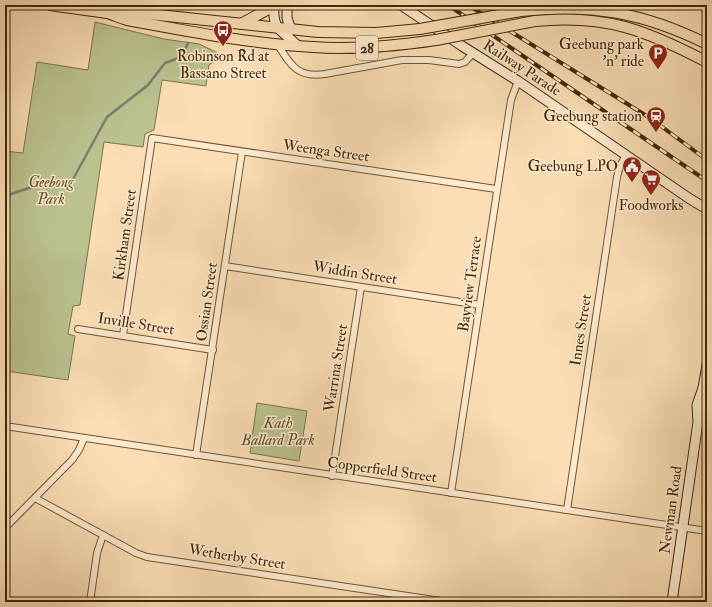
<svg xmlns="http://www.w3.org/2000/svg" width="712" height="607" font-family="'IM FELL Double Pica',serif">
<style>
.green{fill:#bbc290;stroke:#7e744c}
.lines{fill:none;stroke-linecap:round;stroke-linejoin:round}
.stream{stroke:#7b8070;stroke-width:2.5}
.minor-casing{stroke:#705533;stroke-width:8}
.secondary-casing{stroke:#412708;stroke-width:11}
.primary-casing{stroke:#412708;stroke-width:12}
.minor{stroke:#fceacf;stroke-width:6}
.secondary{stroke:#fceacf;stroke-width:9}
.primary{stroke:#fbdeb5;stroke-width:10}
.rail-casing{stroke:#412708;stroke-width:4}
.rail{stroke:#fceacf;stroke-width:2.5;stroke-dasharray:8;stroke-linecap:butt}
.primary-bridge-casing{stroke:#412708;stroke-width:12;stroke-linecap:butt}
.primary-bridge{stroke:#fbdeb5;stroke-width:10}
.labels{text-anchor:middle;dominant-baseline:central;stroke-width:3;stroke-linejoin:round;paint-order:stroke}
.shield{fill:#fceacf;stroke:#796244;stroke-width:1}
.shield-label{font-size:14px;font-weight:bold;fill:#412708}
.poi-label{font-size:15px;fill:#412708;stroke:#fceacf;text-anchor:end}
.street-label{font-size:15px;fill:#412708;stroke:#fceacf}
.park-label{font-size:15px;font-style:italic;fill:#604e2a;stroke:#fceacf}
</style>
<rect width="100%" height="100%" fill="#fbdeb5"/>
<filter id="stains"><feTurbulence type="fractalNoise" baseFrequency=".005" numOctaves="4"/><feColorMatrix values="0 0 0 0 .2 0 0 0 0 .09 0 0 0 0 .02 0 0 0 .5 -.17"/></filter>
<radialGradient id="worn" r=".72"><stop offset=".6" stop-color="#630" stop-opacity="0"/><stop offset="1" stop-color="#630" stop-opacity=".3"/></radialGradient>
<g class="green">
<path d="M95,22L164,39L199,44L218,53C216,58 214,62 209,65L206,86L162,80L154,130L145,134L143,147L104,142L80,305L73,306L68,334L75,336L68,380L6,371L5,375V151L23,153L37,62L88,70Z"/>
<polygon points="257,403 307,411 299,461 250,453"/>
</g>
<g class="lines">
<polyline class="stream" points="5,196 29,188 41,186 60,186 72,181 107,117 148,85 165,63 179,58 183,54 188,43"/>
<g class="minor-casing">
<g id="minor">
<path d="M278,45C291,66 298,78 325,74L402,60H429L459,64L465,62L473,53"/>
<polyline points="225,266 480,305"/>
<polyline points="78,329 213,350"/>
<polyline points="123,335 152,138 496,189"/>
<polyline points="5,426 707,531"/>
<polyline points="196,455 242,152"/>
<polyline points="332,476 361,287"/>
<polyline points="451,493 511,100 518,81"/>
<polyline points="35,498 136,553 147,557 448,602"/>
<polyline points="567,510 617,177 620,166 626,155"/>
<polyline points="5,528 72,460 79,450 84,438"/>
<polyline points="90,602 97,553 103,535"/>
</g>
</g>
<g class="secondary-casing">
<g id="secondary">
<path d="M274,5C272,31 282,30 298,46"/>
<polyline points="287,5 287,18 291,30"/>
<polyline points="401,5 462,46 518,81 690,199 707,209"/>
<polyline points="700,419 704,405 703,388 707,365"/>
<polyline points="672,602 698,422 697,405 703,388"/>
</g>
</g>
<g class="primary-casing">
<g id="primary">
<path d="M50,5C69,8 88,10 107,13C114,15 120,18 127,20C188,31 251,44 313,47C354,50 395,46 436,40"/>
<path d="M521,11C590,3 645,13 707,44"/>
<polyline points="113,13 125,12 149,14 318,32 376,33 420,29"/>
<path d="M535,21C605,14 646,30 707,62"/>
<polyline points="241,24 274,6"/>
</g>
</g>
<use href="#minor" class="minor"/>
<use href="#secondary" class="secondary"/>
<use href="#primary" class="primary"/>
<g class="rail-casing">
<g id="rail">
<polyline points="448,5 707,181"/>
<polyline points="468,5 650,118 707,160"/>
</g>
</g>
<use href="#rail" class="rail"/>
<g class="primary-bridge-casing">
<g id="primary-bridge">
<polyline points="420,29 521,11"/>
<polyline points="436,40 535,21"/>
</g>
</g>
<use href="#primary-bridge" class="primary-bridge"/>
</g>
<defs>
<g id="bus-pin" transform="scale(1)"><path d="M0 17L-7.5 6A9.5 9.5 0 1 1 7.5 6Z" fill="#8f2418" stroke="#fceacf"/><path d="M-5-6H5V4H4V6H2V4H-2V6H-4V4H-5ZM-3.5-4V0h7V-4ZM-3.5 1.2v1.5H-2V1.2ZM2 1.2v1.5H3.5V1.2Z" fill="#fff"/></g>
<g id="parking-pin" transform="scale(1)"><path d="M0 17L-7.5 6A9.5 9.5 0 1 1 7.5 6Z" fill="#8f2418" stroke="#fceacf"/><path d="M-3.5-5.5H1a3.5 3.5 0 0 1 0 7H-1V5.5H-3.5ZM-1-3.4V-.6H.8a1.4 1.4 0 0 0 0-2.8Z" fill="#fff"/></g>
<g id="station-pin" transform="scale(1)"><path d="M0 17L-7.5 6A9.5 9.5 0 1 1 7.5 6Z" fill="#8f2418" stroke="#fceacf"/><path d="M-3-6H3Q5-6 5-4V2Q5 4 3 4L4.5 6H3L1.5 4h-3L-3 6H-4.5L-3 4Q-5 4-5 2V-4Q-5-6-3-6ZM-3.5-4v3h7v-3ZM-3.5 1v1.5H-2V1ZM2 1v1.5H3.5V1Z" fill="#fff"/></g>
<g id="civic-pin" transform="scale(1)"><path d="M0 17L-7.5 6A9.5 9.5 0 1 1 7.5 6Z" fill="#8f2418" stroke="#fceacf"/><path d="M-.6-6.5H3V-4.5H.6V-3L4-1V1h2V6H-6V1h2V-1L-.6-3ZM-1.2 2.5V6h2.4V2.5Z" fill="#fff"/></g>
<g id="supermarket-pin" transform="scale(1)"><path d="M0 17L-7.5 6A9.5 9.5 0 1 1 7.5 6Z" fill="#8f2418" stroke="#fceacf"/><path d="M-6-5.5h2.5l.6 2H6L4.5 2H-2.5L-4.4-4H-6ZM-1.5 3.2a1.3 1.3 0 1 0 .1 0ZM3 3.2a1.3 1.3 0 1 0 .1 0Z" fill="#fff"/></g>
</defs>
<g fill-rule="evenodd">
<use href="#bus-pin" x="223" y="30"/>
<use href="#parking-pin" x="658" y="53"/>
<use href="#station-pin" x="656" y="116"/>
<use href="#civic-pin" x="632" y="166"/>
<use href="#supermarket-pin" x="651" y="179"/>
</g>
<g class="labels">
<rect class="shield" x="356" y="36" width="22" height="24" rx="3"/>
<g class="shield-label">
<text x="367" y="48">28</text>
</g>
<g class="poi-label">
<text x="644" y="44">Geebung park<tspan x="644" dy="17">'n' ride</tspan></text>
<text x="223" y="56" text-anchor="middle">Robinson Rd at<tspan x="223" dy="17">Bassano Street</tspan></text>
<text x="642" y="116">Geebung station</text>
<text x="618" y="166">Geebung LPO</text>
<text x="651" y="205" text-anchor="middle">Foodworks</text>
</g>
<g class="street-label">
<text transform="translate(522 68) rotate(33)">Railway Parade</text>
<text transform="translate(326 151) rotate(8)">Weenga Street</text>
<text transform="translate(125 235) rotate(-82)">Kirkham Street</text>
<text transform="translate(355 273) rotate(9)">Widdin Street</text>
<text transform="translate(470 284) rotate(-82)">Bayview Terrace</text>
<text transform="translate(207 302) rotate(-82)">Ossian Street</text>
<text transform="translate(136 324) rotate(9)">Inville Street</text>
<text transform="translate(581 330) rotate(-81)">Innes Street</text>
<text transform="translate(336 368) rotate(-81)">Warrina Street</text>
<text transform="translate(382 470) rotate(8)">Copperfield Street</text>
<text transform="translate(671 510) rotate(-82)">Newman Road</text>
<text transform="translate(237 557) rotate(9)">Wetherby Street</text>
</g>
<g class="park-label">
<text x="51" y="182">Geebong<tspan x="51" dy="17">Park</tspan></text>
<text x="278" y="423">Kath<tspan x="278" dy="17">Ballard Park</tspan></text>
</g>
</g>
<rect width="712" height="607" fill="none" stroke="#fbdeb5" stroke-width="20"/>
<rect x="6" y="6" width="700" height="595" fill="none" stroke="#412708" stroke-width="2"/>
<rect x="10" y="10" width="692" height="587" fill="none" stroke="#412708"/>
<rect width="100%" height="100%" filter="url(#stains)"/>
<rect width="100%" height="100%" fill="url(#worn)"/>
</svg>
